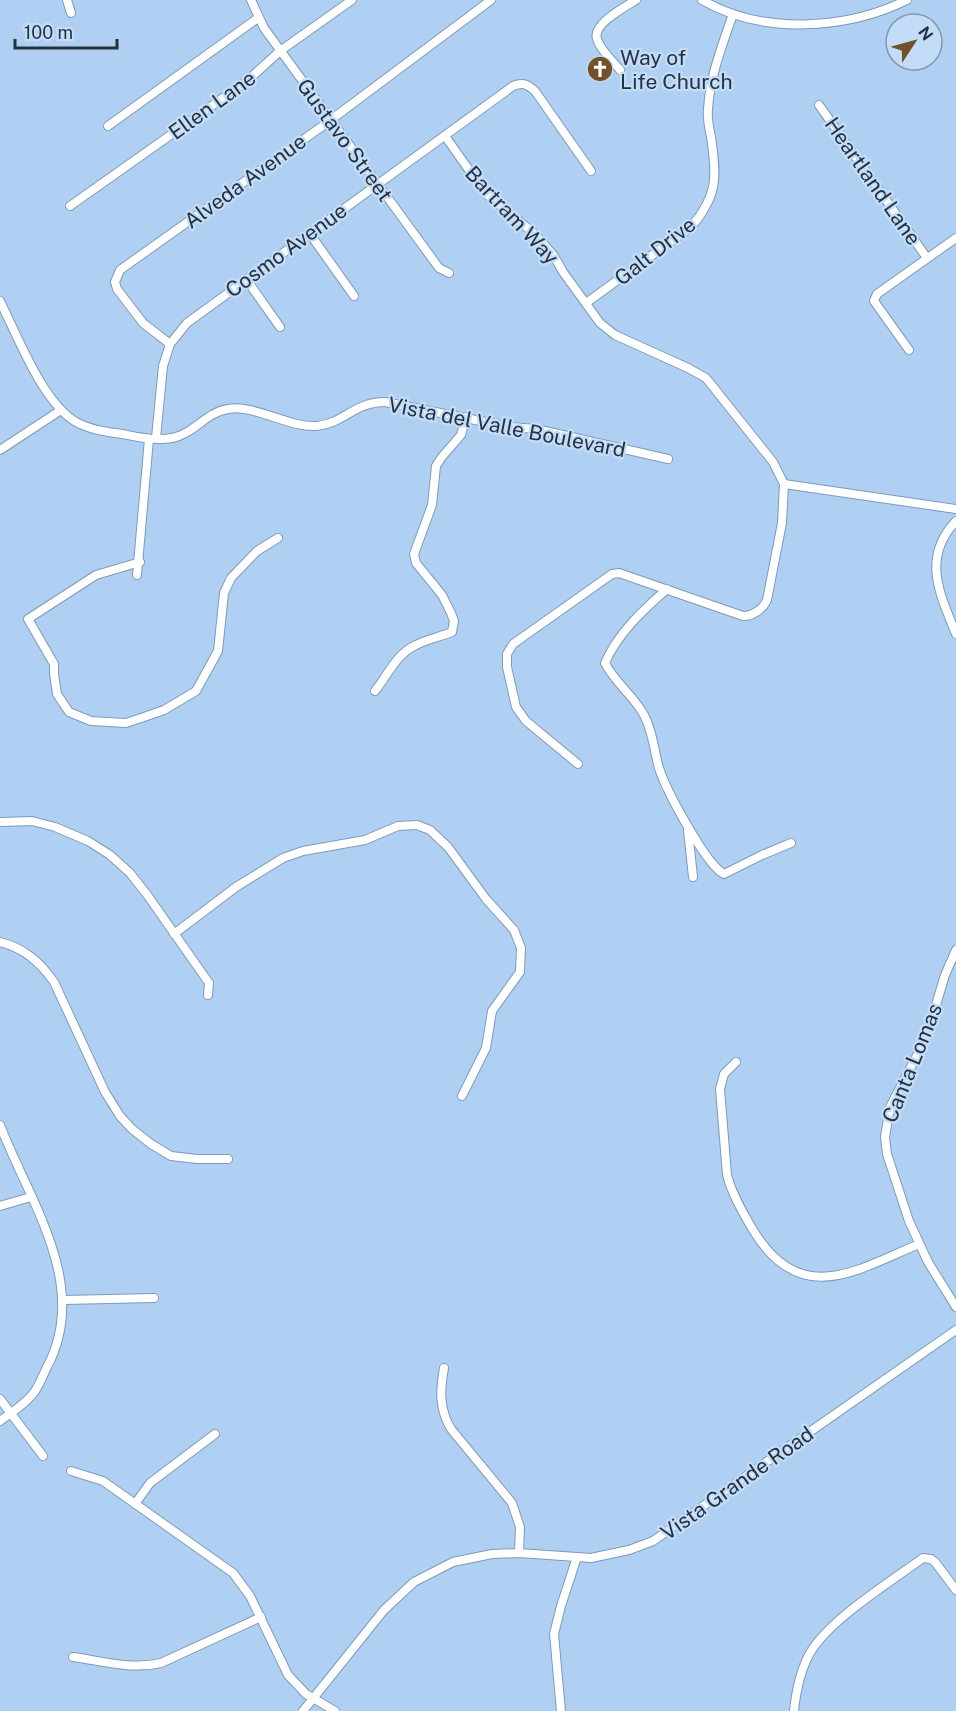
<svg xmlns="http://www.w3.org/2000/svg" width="956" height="1711" font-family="'Public Sans',sans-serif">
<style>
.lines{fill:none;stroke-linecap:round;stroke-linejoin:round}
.minor-casing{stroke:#7c9abb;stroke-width:10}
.minor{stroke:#fff;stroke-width:8}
.labels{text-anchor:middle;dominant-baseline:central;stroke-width:4.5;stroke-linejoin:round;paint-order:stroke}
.poi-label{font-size:21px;fill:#25313f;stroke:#c3ddf9;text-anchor:start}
.street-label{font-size:21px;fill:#25313f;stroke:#c3ddf9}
</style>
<rect width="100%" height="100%" fill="#b0d0f3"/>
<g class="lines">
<g class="minor-casing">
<g id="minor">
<polyline points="67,0 71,13"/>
<polyline points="251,0 264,28 439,268 449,273"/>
<path d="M702,0C762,35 846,30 907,0"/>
<path d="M620,70C613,61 600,50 597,39C592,24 625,7 636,0"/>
<polyline points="819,105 927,258"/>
<polyline points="108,126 258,18"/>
<polyline points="445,136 486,194 536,235 554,256 563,272 600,323 615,335 688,368 706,378 773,462 784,484"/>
<polyline points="70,206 247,81 280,51 352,0"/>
<polyline points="310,234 354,296"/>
<polyline points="246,279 280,327"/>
<path d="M0,301C17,335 44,406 78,423C92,430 107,432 122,434C139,437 155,441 172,438C194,434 206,412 228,409C254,404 289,428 317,426C345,423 354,402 385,402L511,427L536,429L668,459"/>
<path d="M586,303L691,227C718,196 717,176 711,137C709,128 707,118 708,109C710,76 722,46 733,14"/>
<polyline points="170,344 143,323 117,289 115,282 120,270 324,125 491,0"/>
<polyline points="909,350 874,301 877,294 956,238"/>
<path d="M156,438L163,366L170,344L187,323L513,86C523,82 527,84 535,91L591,171"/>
<polyline points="0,450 61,410"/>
<polyline points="784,484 956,509"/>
<path d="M956,521C921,558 940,594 956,634"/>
<polyline points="140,562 96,575 28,619 54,664 54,674 57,694 69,712 91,721 126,723 141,718 164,710 196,691 218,651 224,593 231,578 257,551 278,538"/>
<polyline points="137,575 149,439"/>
<path d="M667,589C643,610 618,633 605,663C615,683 634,696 644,715C653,731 654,751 659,768C666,790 706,865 724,874L762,855L791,843"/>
<path d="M375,691C388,675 396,654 416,645C427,639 440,637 452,632L454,621L451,613L442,595L416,563L414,554L432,505L436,466L441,458L461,435L466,417"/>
<path d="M578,764L526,721L516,707L507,667V654L513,644L612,574L619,573L743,616C753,616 763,609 767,600L782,523L784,484"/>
<polyline points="0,822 32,821 55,827 88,841 110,855 130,873 148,896 209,983 208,995"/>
<polyline points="688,830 693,877"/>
<polyline points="174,934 236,887 283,858 303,851 365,840 398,826 417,825 430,830 448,847 486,899 514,930 521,948 520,972 492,1011 486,1048 462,1096"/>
<path d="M0,942C24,948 40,962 54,982L105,1092L120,1116L132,1129L151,1144L171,1156L197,1159H228"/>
<polyline points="956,950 945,975 926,1038 890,1107 885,1137 887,1154 909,1221 928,1262 956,1307"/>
<path d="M736,1062L724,1074L720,1089L727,1175C732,1194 743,1213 753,1230C800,1307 853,1272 919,1244"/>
<path d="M0,1125C29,1201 91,1285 47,1367C43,1375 40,1384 35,1391C27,1403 11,1413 0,1421"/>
<polyline points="0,1206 31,1197"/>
<polyline points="63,1300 154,1298"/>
<path d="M444,1368C440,1390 439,1409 451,1429L512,1503L520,1527L519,1553"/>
<polyline points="0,1399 43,1456"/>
<polyline points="71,1471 103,1481 233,1573 250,1596 288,1675 306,1694 335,1711"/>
<polyline points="135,1504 150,1483 215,1434"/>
<path d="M73,1657C102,1661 132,1670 161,1663L261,1617"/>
<polyline points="303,1711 384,1610 414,1582 453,1562 492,1554 519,1553 591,1558 629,1550 653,1541 956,1330"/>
<polyline points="561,1711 554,1634 561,1606 577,1557"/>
<path d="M794,1711C796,1691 800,1671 810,1653C829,1620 890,1582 923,1558L931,1559L935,1562L956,1590"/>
</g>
</g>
<use href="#minor" class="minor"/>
</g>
<defs>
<g id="church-disc" transform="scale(1.35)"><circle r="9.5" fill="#735229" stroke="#c3ddf9"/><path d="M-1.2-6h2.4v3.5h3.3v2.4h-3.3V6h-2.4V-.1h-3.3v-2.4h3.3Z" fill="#fff"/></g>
</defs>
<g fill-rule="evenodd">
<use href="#church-disc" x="600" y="69"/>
</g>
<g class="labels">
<g class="poi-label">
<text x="620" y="57">Way of<tspan x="620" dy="24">Life Church</tspan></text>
</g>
<g class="street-label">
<text transform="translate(212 105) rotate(-36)">Ellen Lane</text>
<text transform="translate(345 140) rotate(54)">Gustavo Street</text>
<text transform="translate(245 181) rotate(-36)">Alveda Avenue</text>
<text transform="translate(873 181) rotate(55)">Heartland Lane</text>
<text transform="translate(512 215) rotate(47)">Bartram Way</text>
<text transform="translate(286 250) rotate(-36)">Cosmo Avenue</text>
<text transform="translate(655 251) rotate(-38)">Galt Drive</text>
<text transform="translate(507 427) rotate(11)">Vista del Valle Boulevard</text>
<text transform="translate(912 1063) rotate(-68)">Canta Lomas</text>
<text transform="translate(737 1483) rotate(-35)">Vista Grande Road</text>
</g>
</g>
<g transform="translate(914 42) rotate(54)"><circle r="28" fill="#c3ddf9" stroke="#8498af" stroke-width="1.5"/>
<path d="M0-4.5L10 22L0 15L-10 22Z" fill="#735229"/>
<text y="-9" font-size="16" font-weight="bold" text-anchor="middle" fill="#25313f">N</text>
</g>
<path d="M15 39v9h102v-9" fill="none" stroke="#25313f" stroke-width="3"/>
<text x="24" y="39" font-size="18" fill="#25313f" stroke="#c3ddf9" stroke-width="4.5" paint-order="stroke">100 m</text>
</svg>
